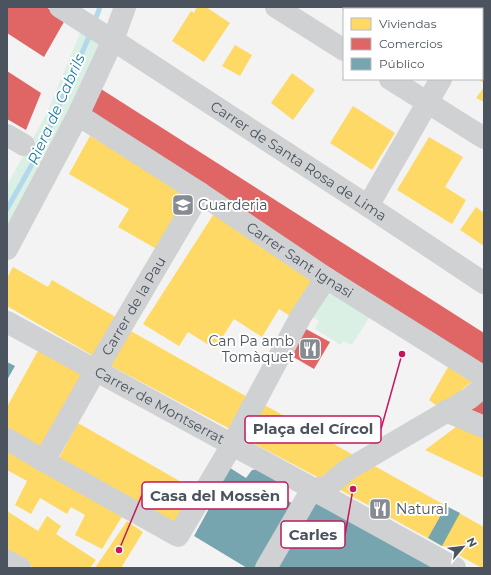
<svg xmlns="http://www.w3.org/2000/svg" width="491" height="575" font-family="Montserrat,sans-serif">
<style>
.green{fill:#daf0e4}
.homes{fill:#ffd966}
.shops{fill:#e06666}
.public{fill:#76a5af}
.lines{fill:none;stroke-linecap:round;stroke-linejoin:round}
.stream{stroke:#b1d8eb;stroke-width:5}
.minor{stroke:#cfd1d3;stroke-width:22}
.labels{text-anchor:middle;dominant-baseline:central;stroke-width:4;stroke-linejoin:round;paint-order:stroke}
.street-label{font-size:14px;fill:#4b535e;stroke:#fff}
.poi-label{font-size:14px;fill:#4b535e;stroke:#fff;text-anchor:start}
.water-label{font-size:15px;font-style:italic;fill:#1779a4;stroke:#fff}
.leader{fill:none;stroke:#c2185b;stroke-width:1.5}
.callout-dot{fill:#c2185b;stroke:#fff;stroke-width:1.5}
.callout{fill:#fff;stroke:#c2185b;stroke-width:1.5}
.callout-label{font-size:15px;text-anchor:middle;font-weight:bold;fill:#4b535e}
</style>
<rect width="100%" height="100%" fill="#f3f3f3"/>
<g class="green">
<polygon points="81,31 102,43 7,232 7,185 47,113"/>
<polygon points="331,287 372,313 352,345 343,341 341,345 315,329 319,321 312,317"/>
</g>
<g class="homes">
<polygon points="197,7 206,7 230,23 204,62 172,41 191,11 194,13"/>
<polygon points="235,45 252,55 240,76 222,66"/>
<polygon points="484,56 484,83 477,79 482,79 482,59"/>
<polygon points="292,73 315,90 293,120 271,103"/>
<polygon points="484,87 484,102 476,98"/>
<polygon points="353,106 395,133 372,170 330,143"/>
<polygon points="90,136 192,195 160,251 118,227 129,209 69,174"/>
<polygon points="429,137 463,157 445,187 466,200 452,224 397,190"/>
<polygon points="476,207 484,213 484,246 460,230"/>
<polygon points="215,212 321,279 295,319 279,309 262,337 234,319 215,349 188,332 179,346 143,324"/>
<polygon points="13,267 48,287 52,280 119,319 97,358 7,306 7,278"/>
<polygon points="129,330 249,398 232,430 109,365"/>
<polygon points="40,347 89,374 46,450 7,428 7,407"/>
<polygon points="451,362 476,378 440,408 429,400"/>
<polygon points="261,403 357,457 325,481 243,438"/>
<polygon points="78,423 197,491 177,525 59,458"/>
<polygon points="460,424 484,433 484,478 425,450"/>
<polygon points="7,449 123,515 102,549 75,535 85,515 71,507 67,514 40,498 31,514 15,505 27,481 7,470"/>
<polygon points="371,464 484,527 484,568 482,568 335,487"/>
<polygon points="7,511 38,531 47,516 61,526 56,534 96,560 90,568 34,568 7,551"/>
<polygon points="127,521 143,532 121,568 95,568"/>
<circle cx="242" cy="556" r="7"/>
</g>
<g class="shops">
<polygon points="7,7 46,7 65,20 44,57 7,33"/>
<polygon points="7,71 41,93 26,130 7,119"/>
<polygon points="101,89 484,333 484,366 90,115"/>
<polygon points="306,329 330,342 314,369 290,355"/>
<polygon points="477,398 484,402 484,421 463,413"/>
</g>
<g class="public">
<polygon points="7,362 15,366 7,380"/>
<polygon points="227,466 246,478 252,470 260,469 273,476 278,484 276,493 293,504 256,568 247,568 194,536 217,494 214,491"/>
<polygon points="314,502 440,568 275,568"/>
<polygon points="446,506 460,513 442,546 428,538"/>
</g>
<g class="lines">
<g class="stream">
<polyline points="94,23 100,7"/>
<polyline points="7,209 39,152 91,32"/>
</g>
<g class="minor">
<path id="s1" d="M60,7C78,18 95,30 113,40L368,206L484,283"/>
<polyline points="276,7 344,50"/>
<polyline points="479,9 480,7"/>
<polyline points="390,79 484,138"/>
<path id="s2" d="M78,115L200,193L326,278L484,377"/>
<polyline points="7,135 24,145"/>
<polyline points="368,206 441,79"/>
<polyline points="7,249 78,115 113,40 125,7"/>
<path id="s3" d="M7,322L308,486L312,489L455,568"/>
<polyline points="446,411 484,427"/>
<polyline points="7,439 44,461 178,536 232,445 301,316 326,278"/>
<path id="s4" d="M44,461L96,370L200,193"/>
<polyline points="7,561 20,568"/>
<polyline points="266,568 312,489 327,487 347,470 470,398 484,386"/>
</g>
</g>
<defs>
<g id="school-square" transform="scale(1.15)"><rect x="-9" y="-9" width="18" height="18" rx="4" fill="#868b92" stroke="#fff"/><path d="M0-5L7-2L0 1L-7-2ZM-4 1L0 2.5L4 1V4Q0 6-4 4Z" fill="#fff"/></g>
<g id="restaurant-square" transform="scale(1.15)"><rect x="-9" y="-9" width="18" height="18" rx="4" fill="#868b92" stroke="#fff"/><path d="M-5-6h1v4h1v-4h1v4h1v-4h1v5L-1.5 .5V6h-2V.5L-5-1ZM5-6V6H3V1.5H1.5Q1.5-4 5-6Z" fill="#fff"/></g>
</defs>
<g fill-rule="evenodd">
<use href="#school-square" x="183" y="205"/>
<use href="#restaurant-square" x="310" y="349"/>
<use href="#restaurant-square" x="380" y="509"/>
</g>
<g class="labels">
<g class="street-label">
<text stroke="none"><textPath href="#s1" startOffset="284">Carrer de Santa Rosa de Lima</textPath></text>
<text stroke="none"><textPath href="#s2" startOffset="265">Carrer Sant Ignasi</textPath></text>
<text stroke="none"><textPath href="#s4" startOffset="179">Carrer de la Pau</textPath></text>
<text stroke="none"><textPath href="#s3" startOffset="174">Carrer de Montserrat</textPath></text>
</g>
<g class="poi-label">
<text x="198" y="205">Guarderia</text>
<text x="294" y="341" text-anchor="end">Can Pa amb<tspan x="294" dy="16">Tomàquet</tspan></text>
<text x="396" y="509">Natural</text>
</g>
<g class="water-label">
<text transform="translate(56 109) rotate(-66)">Riera de Cabrils</text>
</g>
</g>
<path class="leader" d="M402 354L381 429M119 550L142 495M353 489L345 535"/>
<g class="callout-dot">
<circle cx="402" cy="354" r="4"/>
<circle cx="119" cy="550" r="4"/>
<circle cx="353" cy="489" r="4"/>
</g>
<g class="callout">
<rect x="245" y="416" width="136" height="27" rx="4"/>
<rect x="142" y="482" width="146" height="27" rx="4"/>
<rect x="281" y="521" width="64" height="27" rx="4"/>
</g>
<g class="callout-label">
<text x="313" y="434">Plaça del Círcol</text>
<text x="215" y="501">Casa del Mossèn</text>
<text x="313" y="540">Carles</text>
</g>
<rect width="491" height="575" fill="none" stroke="#4b535e" stroke-width="16"/>
<rect x="343" y="8" width="140" height="72" fill="#ffffff" stroke="#b7babf"/>
<rect x="351" y="18" width="20" height="12" fill="#ffd966" stroke="#b7babf"/>
<text x="379" y="28" font-size="12" fill="#4b535e">Viviendas</text>
<rect x="351" y="38" width="20" height="12" fill="#e06666" stroke="#b7babf"/>
<text x="379" y="48" font-size="12" fill="#4b535e">Comercios</text>
<rect x="351" y="58" width="20" height="12" fill="#76a5af" stroke="#b7babf"/>
<text x="379" y="68" font-size="12" fill="#4b535e">Público</text>
<g transform="translate(463 547) rotate(62)" stroke="#ffffff" stroke-width="3" paint-order="stroke">
<path d="M0-3L7 15L0 10L-7 15Z" fill="#4b535e"/>
<text y="-6" font-size="11" font-weight="bold" text-anchor="middle" fill="#4b535e">N</text>
</g>
</svg>
